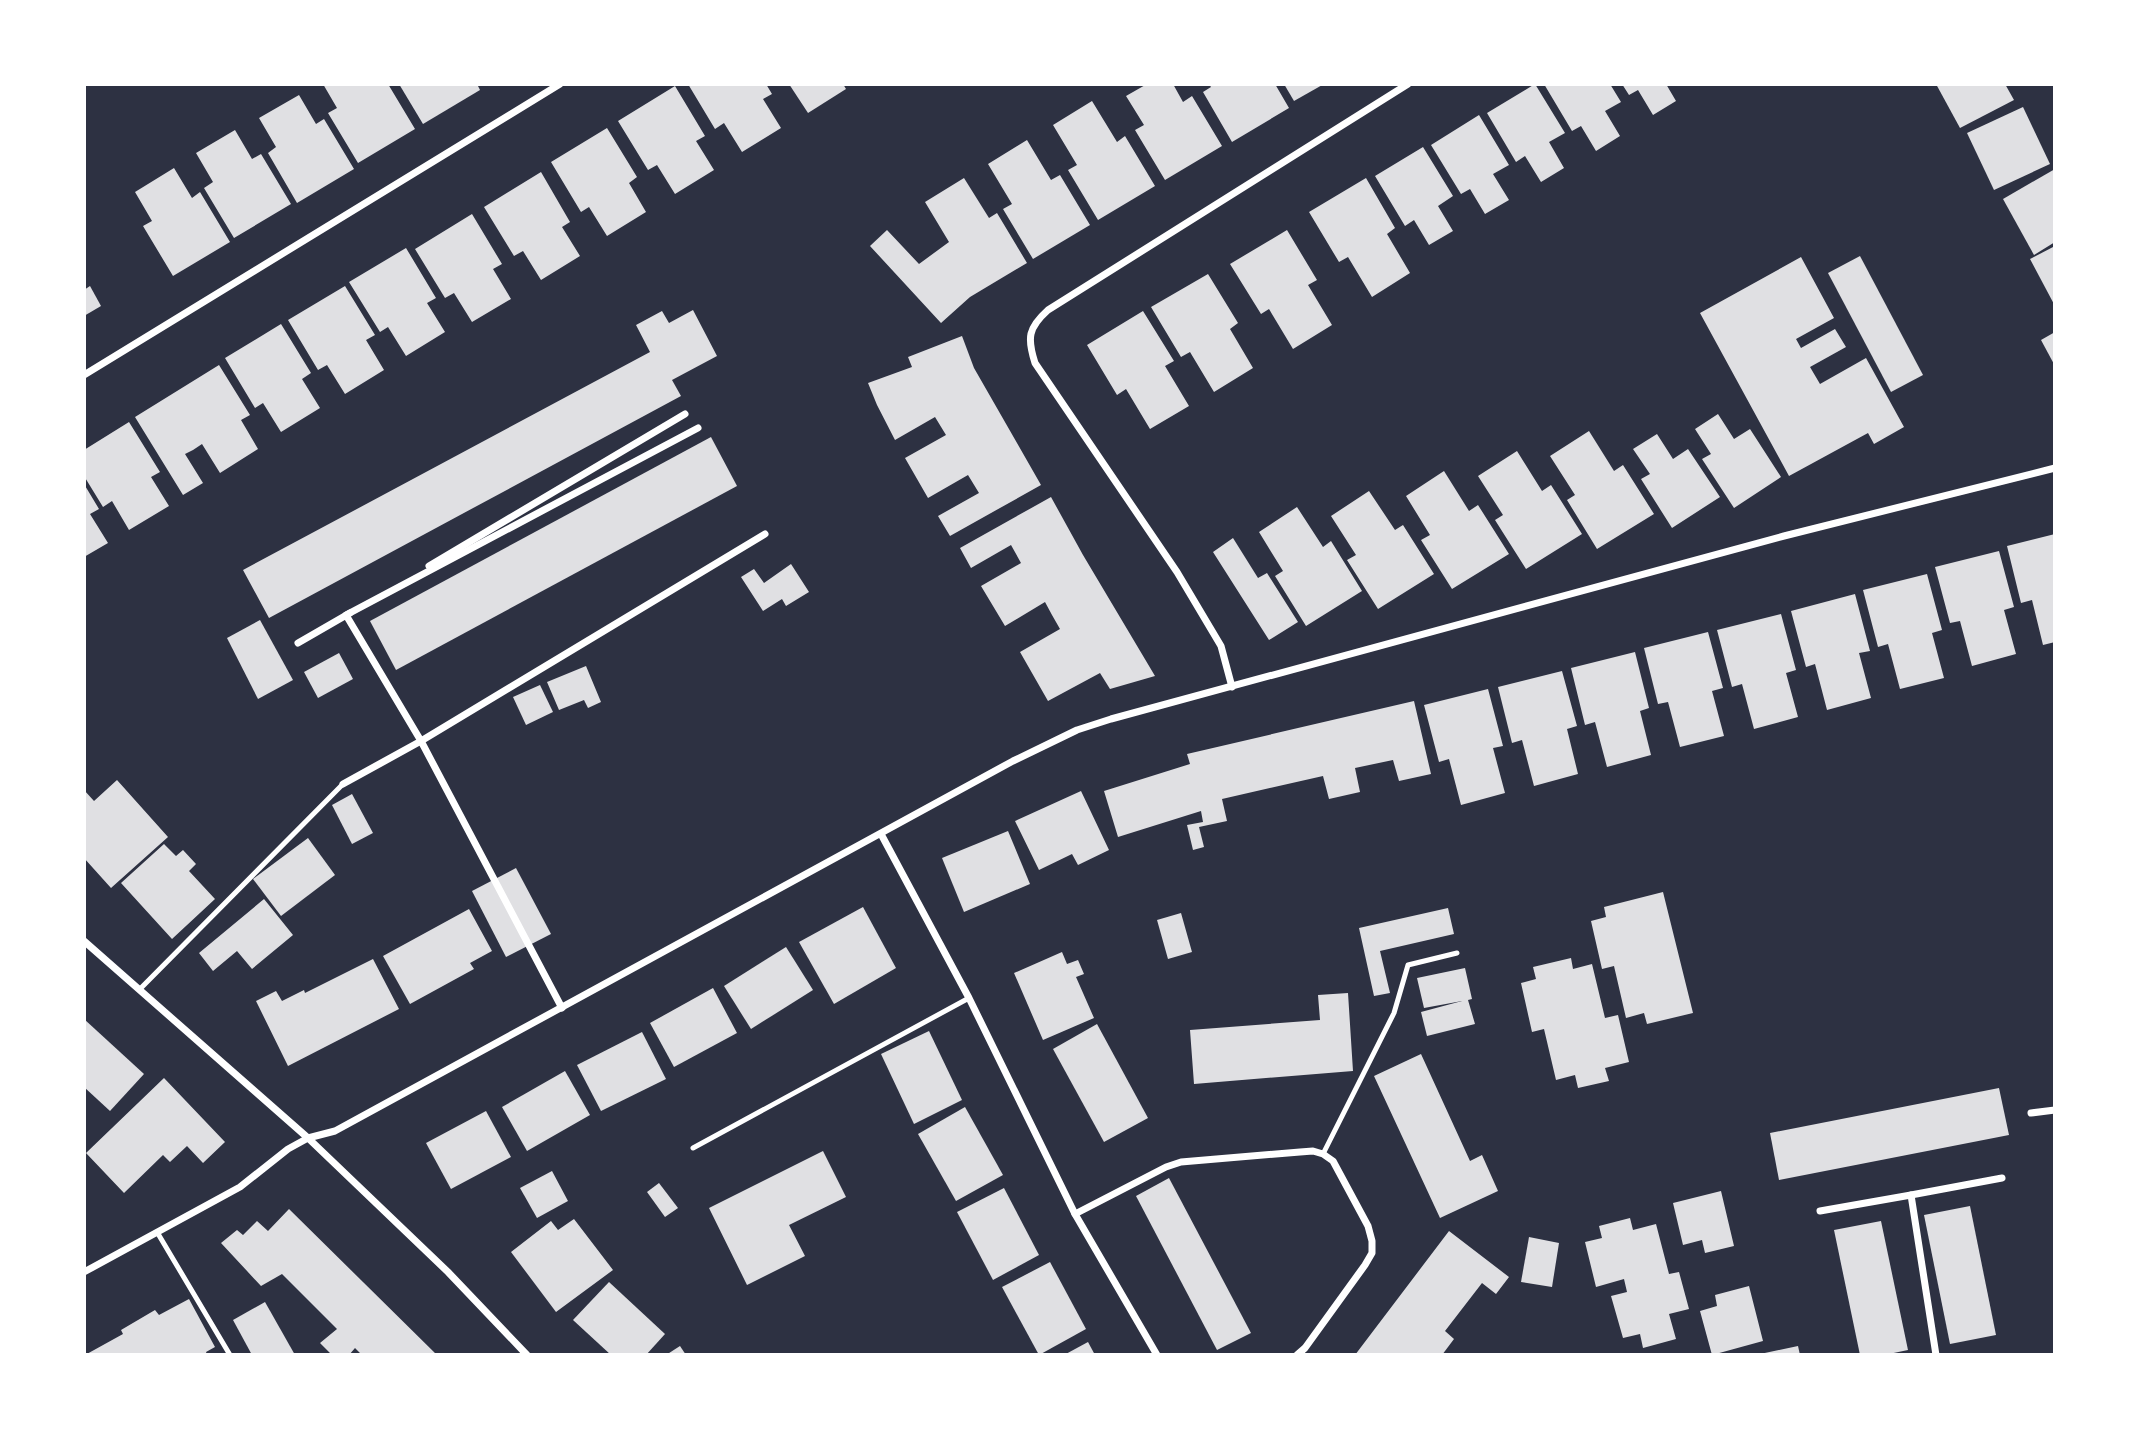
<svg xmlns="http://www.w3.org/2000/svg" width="2139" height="1439" font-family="'Nunito Sans',sans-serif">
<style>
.building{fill:#e0e0e3}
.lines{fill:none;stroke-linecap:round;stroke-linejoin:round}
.service{stroke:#fff;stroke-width:5}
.minor{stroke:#fff;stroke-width:7}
</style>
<rect width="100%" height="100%" fill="#2d3142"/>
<g class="building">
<polygon points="323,84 388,84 415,129 358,163 328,113 337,108"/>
<polygon points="399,84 477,84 480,90 423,124"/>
<polygon points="688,84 766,84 772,94 763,99 781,128 742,152 724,123 715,129"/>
<polygon points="789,84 843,84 846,89 808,113"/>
<polygon points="1147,84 1173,84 1183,102 1192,96 1222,146 1165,180 1135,130 1144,125 1126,96"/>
<polygon points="1209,84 1275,84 1289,108 1232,142 1203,92 1211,87"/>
<polygon points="1284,84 1324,84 1294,101"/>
<polygon points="1535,84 1565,133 1549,142 1564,168 1541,182 1525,156 1516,162 1487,113"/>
<polygon points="1544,84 1610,84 1621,102 1605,111 1620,136 1596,151 1581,126 1572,131"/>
<polygon points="1622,84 1666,84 1676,101 1653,115 1638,90 1629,95"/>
<polygon points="1936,84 2005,84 2014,100 1960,128"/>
<polygon points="675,86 705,136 696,141 714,170 675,194 657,165 648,170 618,121"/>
<polygon points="299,95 316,124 324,119 354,169 297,203 268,153 276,147 259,118"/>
<polygon points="1092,101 1117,142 1125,136 1155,186 1098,220 1068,170 1077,165 1053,125"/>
<polygon points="2023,107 2050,164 1994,190 1967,133"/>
<polygon points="1479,115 1509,165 1493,174 1509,200 1485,214 1470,189 1461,194 1431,145"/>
<polygon points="607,128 637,177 629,183 646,212 607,236 589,207 581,212 551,162"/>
<polygon points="235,130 252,159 261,154 291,204 234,238 204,188 213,182 196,153"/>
<polygon points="1027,140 1051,180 1060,175 1090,225 1033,259 1003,209 1012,204 988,164"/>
<polygon points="1423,147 1453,196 1438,206 1453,231 1429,245 1414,220 1405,226 1375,176"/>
<polygon points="174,168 192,198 200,192 230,242 173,276 143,226 152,221 135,192"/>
<polygon points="2055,169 2055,242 2034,255 2003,199"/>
<polygon points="541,172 570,222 562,227 580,256 541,280 523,251 514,256 484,207"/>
<polygon points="964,178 989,218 997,213 1027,263 970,297 941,323 870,246 887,230 919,264 949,242 925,202"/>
<polygon points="1366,178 1395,228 1387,234 1410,273 1372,297 1348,257 1339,262 1309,212"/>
<polygon points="472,214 502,264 493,269 511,299 472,322 454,293 445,298 415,249"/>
<polygon points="1287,230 1317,280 1308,285 1332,325 1293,349 1269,309 1261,314 1230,264"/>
<polygon points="2055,246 2055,306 2030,259"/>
<polygon points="406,248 436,298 427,303 445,332 406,356 388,327 380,332 349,282"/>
<polygon points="1860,256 1923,375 1891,392 1828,273"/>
<polygon points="1801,257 1834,318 1796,339 1801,348 1835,329 1846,347 1810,367 1820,384 1866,358 1904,427 1874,444 1868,433 1789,476 1700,313"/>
<polygon points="1208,274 1238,323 1230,329 1253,368 1214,392 1190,352 1181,357 1151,307"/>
<polygon points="90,286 101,306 84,316 84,290"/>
<polygon points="345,286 375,335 366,340 384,370 345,394 327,365 318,370 288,320"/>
<polygon points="693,310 717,356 672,380 681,396 269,618 243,570 650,352 636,325 662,311 669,323"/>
<polygon points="1143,311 1174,361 1165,366 1189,406 1150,429 1126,389 1117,395 1087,345"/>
<polygon points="281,324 311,373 302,379 320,408 281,432 263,403 255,408 225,358"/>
<polygon points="2055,332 2055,366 2041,340"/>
<polygon points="962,336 974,368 1041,485 950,536 938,516 979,493 968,475 928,498 905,458 946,435 935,417 895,440 877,405 868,383 912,367 908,357"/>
<polygon points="219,365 250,415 241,420 258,449 220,473 202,444 193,450 185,454 203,483 183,495 135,417"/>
<polygon points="1718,414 1734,439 1750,429 1781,477 1734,508 1702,459 1711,454 1695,429"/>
<polygon points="129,422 160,472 151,477 169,506 129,530 112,501 103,507 84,476 84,450"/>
<polygon points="1589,431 1614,471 1623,465 1654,514 1597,549 1567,500 1575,495 1550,456"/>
<polygon points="1657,434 1673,459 1688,449 1720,497 1672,528 1641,479 1650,474 1633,449"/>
<polygon points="711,437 737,486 396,670 370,621"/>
<polygon points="1517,451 1542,491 1551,485 1582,534 1526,569 1495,520 1503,515 1478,476"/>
<polygon points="1444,471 1469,511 1478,505 1509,554 1452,589 1421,540 1430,535 1406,496"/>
<polygon points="84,484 99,509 90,514 108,543 84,557"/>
<polygon points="1369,491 1395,530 1403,525 1434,574 1378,609 1347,560 1356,555 1331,516"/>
<polygon points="1051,497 1083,555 1155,676 1110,689 1100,673 1048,701 1020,652 1060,629 1052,615 1045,602 1005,626 981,586 1021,563 1011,545 971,568 960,548"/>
<polygon points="1297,507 1323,547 1331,541 1362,591 1306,626 1275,576 1283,571 1259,532"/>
<polygon points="2055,534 2055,642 2043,645 2032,600 2021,603 2007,546"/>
<polygon points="1233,538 1258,578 1267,573 1298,622 1269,640 1213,552"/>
<polygon points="1999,551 2014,607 2004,610 2016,654 1972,666 1960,621 1950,623 1935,567"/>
<polygon points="791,564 809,592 786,606 782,599 763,611 741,577 754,569 764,583"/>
<polygon points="1927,574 1942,630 1932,633 1944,678 1900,689 1888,644 1878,647 1863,590"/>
<polygon points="1855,594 1870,651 1859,653 1871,698 1827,710 1815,664 1806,667 1791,611"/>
<polygon points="1781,614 1796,670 1786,673 1798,717 1754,729 1742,684 1732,687 1717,630"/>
<polygon points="260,620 293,680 258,699 227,638"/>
<polygon points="1708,632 1723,688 1712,691 1724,736 1680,747 1668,702 1658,704 1644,648"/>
<polygon points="1635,652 1649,708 1640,711 1651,755 1607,767 1595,722 1585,725 1571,668"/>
<polygon points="339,653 353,679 318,698 304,672"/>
<polygon points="586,666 601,702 588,708 584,700 559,710 547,682"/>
<polygon points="1562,671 1577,726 1567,729 1578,774 1534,786 1522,740 1512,743 1498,687"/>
<polygon points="540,685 553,712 526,725 513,697"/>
<polygon points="1488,689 1503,746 1493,748 1505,793 1461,805 1449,759 1439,762 1424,705"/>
<polygon points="1414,701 1431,774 1399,781 1393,760 1355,768 1360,792 1329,799 1323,776 1222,799 1227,821 1199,827 1204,847 1193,850 1187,825 1203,822 1201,811 1118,837 1104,791 1190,764 1187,754"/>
<polygon points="117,780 168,837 111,888 84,858 84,790 94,801"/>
<polygon points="1081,791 1109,850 1078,865 1072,854 1039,870 1015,821"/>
<polygon points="352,794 373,833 352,844 332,805"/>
<polygon points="1008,831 1030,884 964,912 942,858"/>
<polygon points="308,838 335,875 281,916 253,879"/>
<polygon points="164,844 176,856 183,850 196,864 189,871 215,899 172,939 121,883"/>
<polygon points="516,868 551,934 506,957 472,891"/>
<polygon points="1663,892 1693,1013 1647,1024 1644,1013 1626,1018 1614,966 1602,969 1591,921 1606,917 1604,907"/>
<polygon points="264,899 293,935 252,969 237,951 213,971 199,953"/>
<polygon points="863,907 896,968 834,1004 799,942"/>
<polygon points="1448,908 1454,934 1380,951 1390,993 1374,996 1359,928"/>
<polygon points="469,909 492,951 470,963 474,969 410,1004 383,956"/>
<polygon points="1181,913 1192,952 1168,959 1157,920"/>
<polygon points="786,947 813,990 751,1029 724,986"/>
<polygon points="1062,952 1067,964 1078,960 1084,974 1076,977 1094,1018 1043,1040 1014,973"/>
<polygon points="1571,958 1573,969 1592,964 1605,1018 1618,1015 1629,1062 1605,1068 1609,1081 1578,1088 1575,1075 1556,1080 1544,1029 1532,1032 1521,983 1536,979 1533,967"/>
<polygon points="373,959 399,1009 288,1066 256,1001 276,991 282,1001 304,990 305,993"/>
<polygon points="1465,968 1472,999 1468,1000 1475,1024 1427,1036 1421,1012 1462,1001 1424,1008 1417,978"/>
<polygon points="713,988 737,1033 674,1067 650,1023"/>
<polygon points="1348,993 1353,1071 1194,1084 1190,1030 1320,1020 1318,995"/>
<polygon points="84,1019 144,1074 110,1111 84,1087"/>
<polygon points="1097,1024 1148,1118 1104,1142 1053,1049"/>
<polygon points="929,1031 962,1100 914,1124 881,1054"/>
<polygon points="642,1032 666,1079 601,1111 577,1065"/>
<polygon points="1421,1054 1470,1161 1482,1155 1498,1191 1440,1218 1374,1076"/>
<polygon points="565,1071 590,1115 527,1151 502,1107"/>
<polygon points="164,1078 225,1142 203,1163 187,1146 170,1162 163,1155 124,1193 86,1153"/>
<polygon points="1999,1088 2009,1135 1779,1180 1770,1133"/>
<polygon points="965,1107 1003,1175 956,1201 918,1134"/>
<polygon points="486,1111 511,1157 451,1189 426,1143"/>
<polygon points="823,1151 846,1197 789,1225 805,1256 747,1285 709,1208"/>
<polygon points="552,1171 568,1201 537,1218 520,1188"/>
<polygon points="1169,1178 1251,1333 1217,1350 1136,1196"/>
<polygon points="659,1183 678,1208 665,1217 647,1192"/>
<polygon points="1004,1188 1039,1255 993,1280 957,1212"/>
<polygon points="1721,1191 1734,1246 1705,1253 1702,1240 1683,1245 1673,1203"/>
<polygon points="1970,1206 1996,1335 1950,1344 1924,1215"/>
<polygon points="289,1209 437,1355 362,1355 355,1348 349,1355 332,1355 320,1343 337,1329 282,1274 261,1286 221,1243 237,1230 243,1235 257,1221 268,1231"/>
<polygon points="1630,1218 1633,1230 1656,1224 1669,1274 1679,1272 1689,1309 1669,1314 1676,1339 1643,1348 1640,1334 1623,1338 1611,1296 1627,1292 1624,1279 1596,1287 1585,1242 1602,1238 1599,1226"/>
<polygon points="574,1219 613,1270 556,1312 511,1252 551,1221 558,1230"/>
<polygon points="1881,1221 1908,1350 1884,1355 1860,1355 1834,1230"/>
<polygon points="1449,1231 1509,1277 1496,1294 1482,1283 1445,1331 1454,1339 1442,1355 1355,1355"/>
<polygon points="1529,1237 1559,1243 1552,1287 1521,1282"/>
<polygon points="1050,1262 1086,1329 1039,1355 1002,1287"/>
<polygon points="609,1282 665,1334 646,1355 611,1355 573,1320"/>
<polygon points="1749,1286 1763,1341 1712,1355 1700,1311 1717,1306 1715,1295"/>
<polygon points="189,1299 215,1347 206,1352 207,1355 85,1355 123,1334 121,1330 155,1310 159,1315"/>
<polygon points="265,1302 295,1355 252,1355 233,1320"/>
<polygon points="1088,1342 1095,1355 1064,1355"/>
<polygon points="680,1346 686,1355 666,1355"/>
<polygon points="1798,1346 1800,1355 1761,1355 1760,1354"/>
</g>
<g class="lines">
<g class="service">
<polyline points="140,989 343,784"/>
<polyline points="693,1148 969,998"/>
<polyline points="1323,1154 1394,1013 1408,965 1457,953"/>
<polyline points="157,1232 230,1355"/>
</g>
<g class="minor">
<polyline points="84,375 560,84"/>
<polyline points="429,566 685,414"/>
<polyline points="298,643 350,613"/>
<path d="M1232,687L1221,646L1177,572L1035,363C1027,338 1028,328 1048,310L1408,84"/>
<polyline points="343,784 421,741 765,534"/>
<polyline points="881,834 969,998 1075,1214 1157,1355"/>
<polyline points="84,941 308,1138 448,1272 527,1355"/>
<polyline points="562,1008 421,741 346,615 698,428"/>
<polyline points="2031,1113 2055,1110"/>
<polyline points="1820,1211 1911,1195"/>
<polyline points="1075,1214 1166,1167 1181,1162 1300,1152 1313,1151 1323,1154 1333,1161 1368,1226 1372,1241 1372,1253 1365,1265 1305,1348 1297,1355"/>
<polyline points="84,1272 240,1187 288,1149 308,1138 335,1131 1013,761 1077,730 1111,719 1784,536 2055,468"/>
<polyline points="1936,1355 1911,1195 2002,1178"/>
</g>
</g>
<rect width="2139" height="1439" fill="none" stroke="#ffffff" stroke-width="172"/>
</svg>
